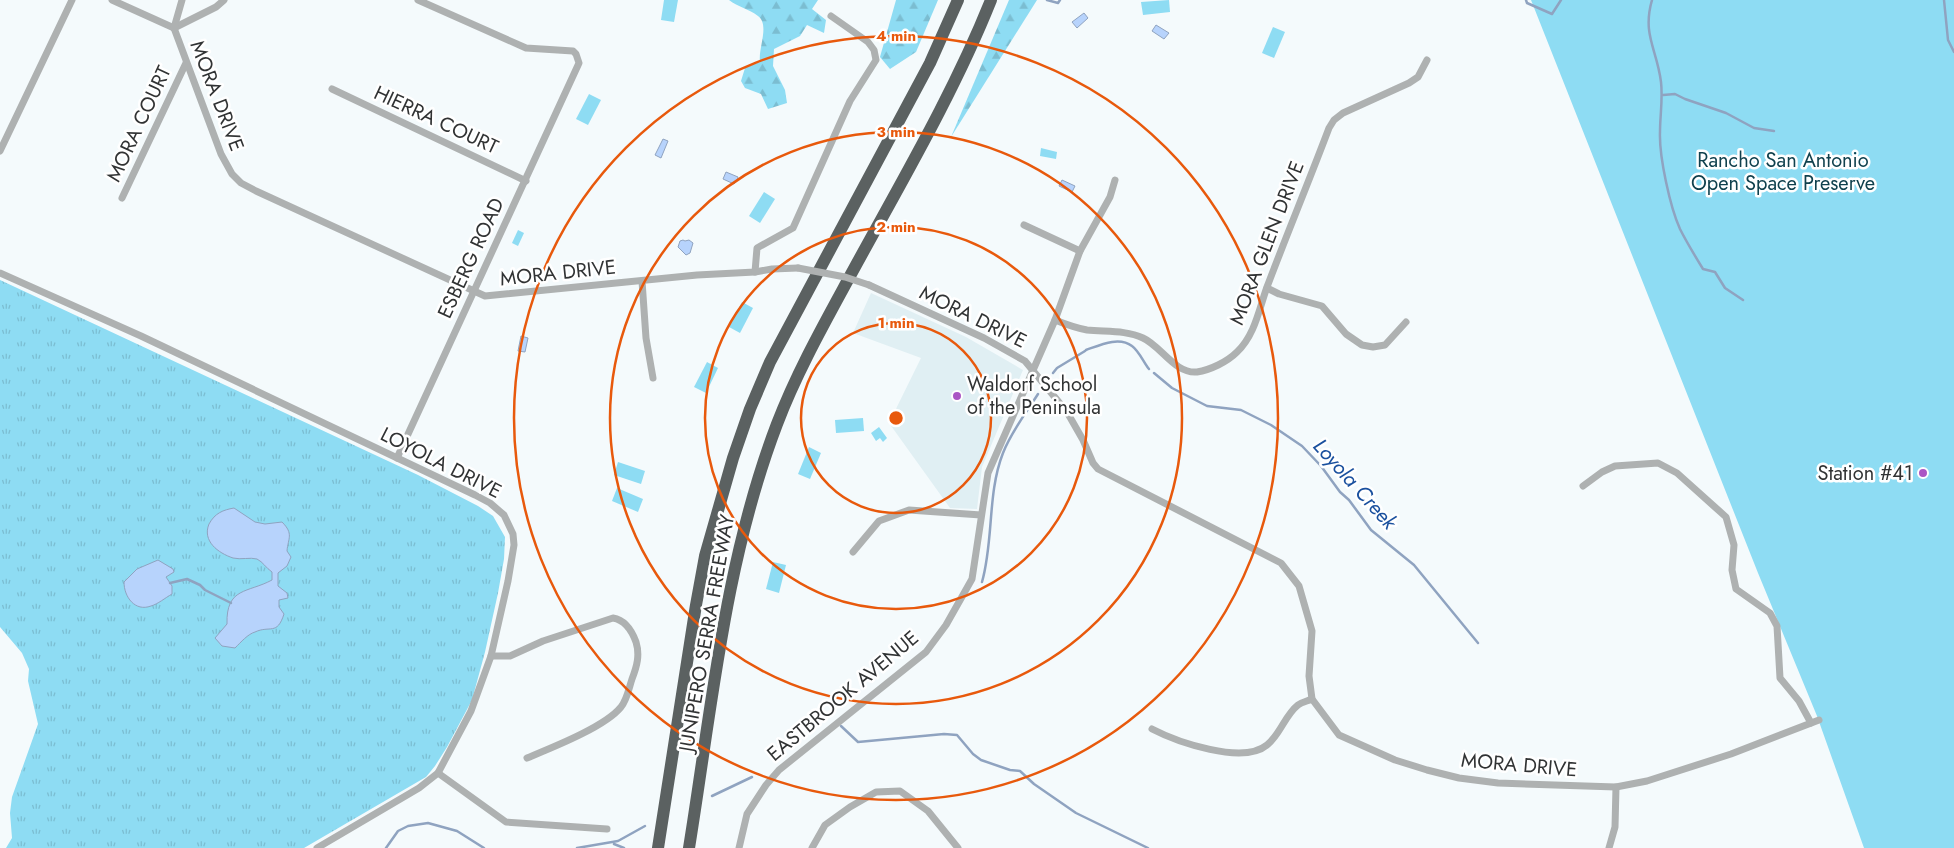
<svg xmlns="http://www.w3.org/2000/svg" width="1954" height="848" font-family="Jost,sans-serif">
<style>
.built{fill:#e0eff3}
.grass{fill:url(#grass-tufts)}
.forest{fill:url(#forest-firs)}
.green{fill:#8edcf3}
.water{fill:#b7d3fc;stroke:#8fa3c0}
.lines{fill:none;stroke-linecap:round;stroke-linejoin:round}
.stream{stroke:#8fa3c0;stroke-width:2.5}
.minor{stroke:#aeb1b1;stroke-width:7}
.motorway{stroke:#5b6161;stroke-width:12}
.minor-bridge{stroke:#aeb1b1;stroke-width:7}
.ring{fill:none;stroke:#e8590c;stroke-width:2.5}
.poi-dot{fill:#aa56c4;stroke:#fff;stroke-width:2}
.labels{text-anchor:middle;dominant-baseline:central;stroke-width:5;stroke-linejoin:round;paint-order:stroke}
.street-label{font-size:20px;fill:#313334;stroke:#fff}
.park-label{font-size:20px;fill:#10414e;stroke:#fff}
.poi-label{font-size:20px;fill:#313334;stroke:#fff;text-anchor:start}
.water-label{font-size:21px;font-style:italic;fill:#1a509e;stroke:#fff}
.centre{fill:#e8590c;stroke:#fff;stroke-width:2.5}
.ring-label{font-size:15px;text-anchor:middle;font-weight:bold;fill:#e8590c;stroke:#fff;stroke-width:5;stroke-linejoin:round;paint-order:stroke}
</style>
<defs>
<pattern id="grass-tufts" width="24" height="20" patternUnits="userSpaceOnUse" patternTransform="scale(1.25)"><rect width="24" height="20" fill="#8edcf3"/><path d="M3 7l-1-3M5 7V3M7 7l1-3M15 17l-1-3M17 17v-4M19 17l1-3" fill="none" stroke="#7bbdd1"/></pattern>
<pattern id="forest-firs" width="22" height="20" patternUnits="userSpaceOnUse" patternTransform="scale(1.25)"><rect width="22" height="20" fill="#8edcf3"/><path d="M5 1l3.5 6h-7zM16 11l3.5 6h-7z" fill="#7bbdd1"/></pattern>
</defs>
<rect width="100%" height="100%" fill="#f4fafc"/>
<polygon class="built" points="871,293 966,337 1023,370 982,467 977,509 950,508 889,423 921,358 853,333"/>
<polygon class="grass" points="0,280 418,475 478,506 493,516 505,537 504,559 498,593 485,652 472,700 447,747 435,766 426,777 304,848 6,848 12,838 10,813 12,797 38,724 28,681 29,669 22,653 0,627"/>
<g class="forest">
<path d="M729,0H818L812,9L826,20L824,33L807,25L800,36L774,49L773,66L785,90L787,103L768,109L761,94L745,88L741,81L745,68L760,62C758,48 770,25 758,16C749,9 738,7 729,0Z"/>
<polygon points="896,0 938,0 916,52 890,69 880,57"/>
<polygon points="1009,0 1037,0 951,137"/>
</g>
<g class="green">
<polygon points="664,0 678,0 674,22 661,20"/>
<polygon points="1169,0 1170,12 1143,15 1141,2"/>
<polygon points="1531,0 1954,0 1954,848 1864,848 1817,716 1758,573"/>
<polygon points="1273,27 1285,32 1274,58 1262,53"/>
<polygon points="589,94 601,100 588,125 576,119"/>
<polygon points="1041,148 1057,152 1056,159 1040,156"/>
<polygon points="764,192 775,199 760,223 749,216"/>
<polygon points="518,230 524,233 518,246 512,243"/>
<polygon points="742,302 753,308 740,333 729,327"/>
<polygon points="707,362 718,368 706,393 694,387"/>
<polygon points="863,418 864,431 836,433 835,420"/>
<polygon points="879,427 887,438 883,442 880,438 876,441 871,433"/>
<polygon points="809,447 821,453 810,479 798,474"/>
<polygon points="618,462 645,471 641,484 614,475"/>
<polygon points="617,488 643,499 638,512 612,501"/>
<polygon points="773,562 786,565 779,593 766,589"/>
</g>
<g class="water">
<polygon points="1084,13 1088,18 1077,28 1072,22"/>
<polygon points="1156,25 1169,33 1164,39 1152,31"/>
<polygon points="663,139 668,141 661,158 655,155"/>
<polygon points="726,172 738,177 737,181 734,184 723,179"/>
<polygon points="1062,180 1075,186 1072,192 1059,186"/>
<polygon points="683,240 685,241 689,240 693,243 690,253 686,255 678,247 680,241"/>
<polygon points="521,336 528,338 525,352 518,351"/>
<path d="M234,508L255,522L265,524L282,522C294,534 288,538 287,551L291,557L287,566L278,573V586L287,593L288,598L279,600V607L284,614C277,636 270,625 255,632C248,634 241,642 235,648L222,646L215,638L227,624C226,587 248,593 272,580V572C266,568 263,562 257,559C250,557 241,560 233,558C218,553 202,541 209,524C215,513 223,510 234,508Z"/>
<path d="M158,560L173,569L174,572L166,577L172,586V594C165,598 158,604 151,606C135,612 124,597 124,582L137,569Z"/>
</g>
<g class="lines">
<g class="stream">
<polyline points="1047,0 1058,3 1060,0"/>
<polyline points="1526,0 1527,3 1552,14 1561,0"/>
<path d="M1652,0C1642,35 1657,49 1661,82C1663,99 1660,115 1660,132C1659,156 1670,207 1680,229C1687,243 1695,256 1703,269L1715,272L1725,288L1743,300"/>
<polyline points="1944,0 1948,40 1954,52"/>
<polyline points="1663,95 1675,94 1685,99 1726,113 1754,128 1774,131"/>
<path d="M1086,350C1100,345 1119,336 1132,346C1139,351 1144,363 1149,369"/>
<polyline points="1053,373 1057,368 1085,351"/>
<polyline points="1154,373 1172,388 1207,406 1241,410 1271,425 1302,446 1321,466 1340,492 1349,500 1371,530 1414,565 1478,643"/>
<path d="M982,582C994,540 987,494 1003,453C1011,432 1026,413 1038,394"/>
<polyline points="170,583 187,579 200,585 205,590 231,603"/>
<polyline points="841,726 858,742 944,734 957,735 973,754 981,760 1010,770 1020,771 1034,784 1076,813 1148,848"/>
<polyline points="712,796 752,777"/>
<polyline points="614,844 624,848"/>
<polyline points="386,848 398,831 408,826 428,823 457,831 484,848"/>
<polyline points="577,848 618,841 645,826"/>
</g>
<g class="minor">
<polyline points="112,0 174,28"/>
<polyline points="174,28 221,154 232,174 241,183 256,191 485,296 697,275 755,272 772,269 798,268"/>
<polyline points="174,28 216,7 224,0"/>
<polyline points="174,28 182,0"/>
<polyline points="332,89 526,181"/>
<polyline points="0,151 72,0"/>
<polyline points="122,198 186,63"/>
<polyline points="1024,225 1080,251"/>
<polyline points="755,272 757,248 793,228 850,101 876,60 874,50 868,42 831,16"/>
<polyline points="0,273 141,336 475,495 490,503 504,515 513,534 514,545 508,581 491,656 471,711 438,773 419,788 317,848"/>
<polyline points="642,281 646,338 653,378"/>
<polyline points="869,285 984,338 1025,361 1067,412 1083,440 1093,463 1098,469 1281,563 1299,586 1312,631 1309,676 1312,699 1339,735 1395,760 1427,770 1459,778 1498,783 1616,787 1647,781 1731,754 1819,720"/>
<polyline points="1267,288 1279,294 1322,306 1346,334 1362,345 1373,347 1385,345 1406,322"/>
<path d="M1055,320C1065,324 1076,328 1087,330C1106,332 1126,330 1143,338C1161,346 1175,374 1197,372C1210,370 1227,362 1237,352C1255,335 1259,309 1267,287C1287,234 1309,181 1329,128L1334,120L1343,113L1409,83L1418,77L1427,60"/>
<polyline points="397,458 579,63 576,54 573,51 526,48 418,0"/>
<polyline points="1583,486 1602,472 1615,466 1658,463 1677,473 1726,517 1734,545 1732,570 1736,589 1770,613 1777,626 1780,678 1799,701 1811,723"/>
<polyline points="853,552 879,521 909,510 981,515"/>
<path d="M491,656H510L543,641L613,618C625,620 632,631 636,642C640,655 637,666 632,679C629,688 627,700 621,707C605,727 551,748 527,758"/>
<path d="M1152,729C1177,742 1243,765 1267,745C1280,735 1285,715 1298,705C1302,702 1308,701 1312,699"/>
<polyline points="438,773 506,822 607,829"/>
<polyline points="739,848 747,814 766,785 779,770 926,652 946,625 972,579 988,473 1055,320 1080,251 1110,197 1115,180"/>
<polyline points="812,848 825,825 850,807 876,792 900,791 928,811 958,848"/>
<polyline points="1609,848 1615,827 1616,787"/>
</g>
<g class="motorway">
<polyline points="658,848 696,605 705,556 733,458 750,409 770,362 930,63 958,0"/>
<path d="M689,848C712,706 725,560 777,424C795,377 819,333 843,289C894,194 951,100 991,0"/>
</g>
<polyline class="minor-bridge" points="798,268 845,277 869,285"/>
</g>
<g class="ring">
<circle cx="896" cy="418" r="95"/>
<circle cx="896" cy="418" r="191"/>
<circle cx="896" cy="418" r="286"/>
<circle cx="896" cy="418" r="382"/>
</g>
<g class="poi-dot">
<circle cx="957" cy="396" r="5"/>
<circle cx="1923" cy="473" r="5"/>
</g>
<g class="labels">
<g class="street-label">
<text transform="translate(217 96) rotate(69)">MORA DRIVE</text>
<text transform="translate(436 120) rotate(25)">HIERRA COURT</text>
<text transform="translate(139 124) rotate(-65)">MORA COURT</text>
<text transform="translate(1267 243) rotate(-69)">MORA GLEN DRIVE</text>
<text transform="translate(471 258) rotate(-65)">ESBERG ROAD</text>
<text transform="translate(558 273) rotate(-6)">MORA DRIVE</text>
<text transform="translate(973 317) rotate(26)">MORA DRIVE</text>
<text transform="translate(441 463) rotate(27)">LOYOLA DRIVE</text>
<text transform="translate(707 633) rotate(-80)">JUNIPERO SERRA FREEWAY</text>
<text transform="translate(843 696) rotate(-40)">EASTBROOK AVENUE</text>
<text transform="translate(1519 765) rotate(5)">MORA DRIVE</text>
</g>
<g class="park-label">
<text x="1783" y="160">Rancho San Antonio<tspan x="1783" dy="23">Open Space Preserve</tspan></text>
</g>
<g class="poi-label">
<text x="967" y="384">Waldorf School<tspan x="967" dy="23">of the Peninsula</tspan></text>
<text x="1913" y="473" text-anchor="end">Station #41</text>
</g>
<g class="water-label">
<text transform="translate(1355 484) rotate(48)">Loyola Creek</text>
</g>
</g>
<circle cx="896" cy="418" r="8" class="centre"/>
<g class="ring-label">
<text x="896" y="41">4 min</text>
<text x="896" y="137">3 min</text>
<text x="896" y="232">2 min</text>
<text x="896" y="328">1 min</text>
</g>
</svg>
